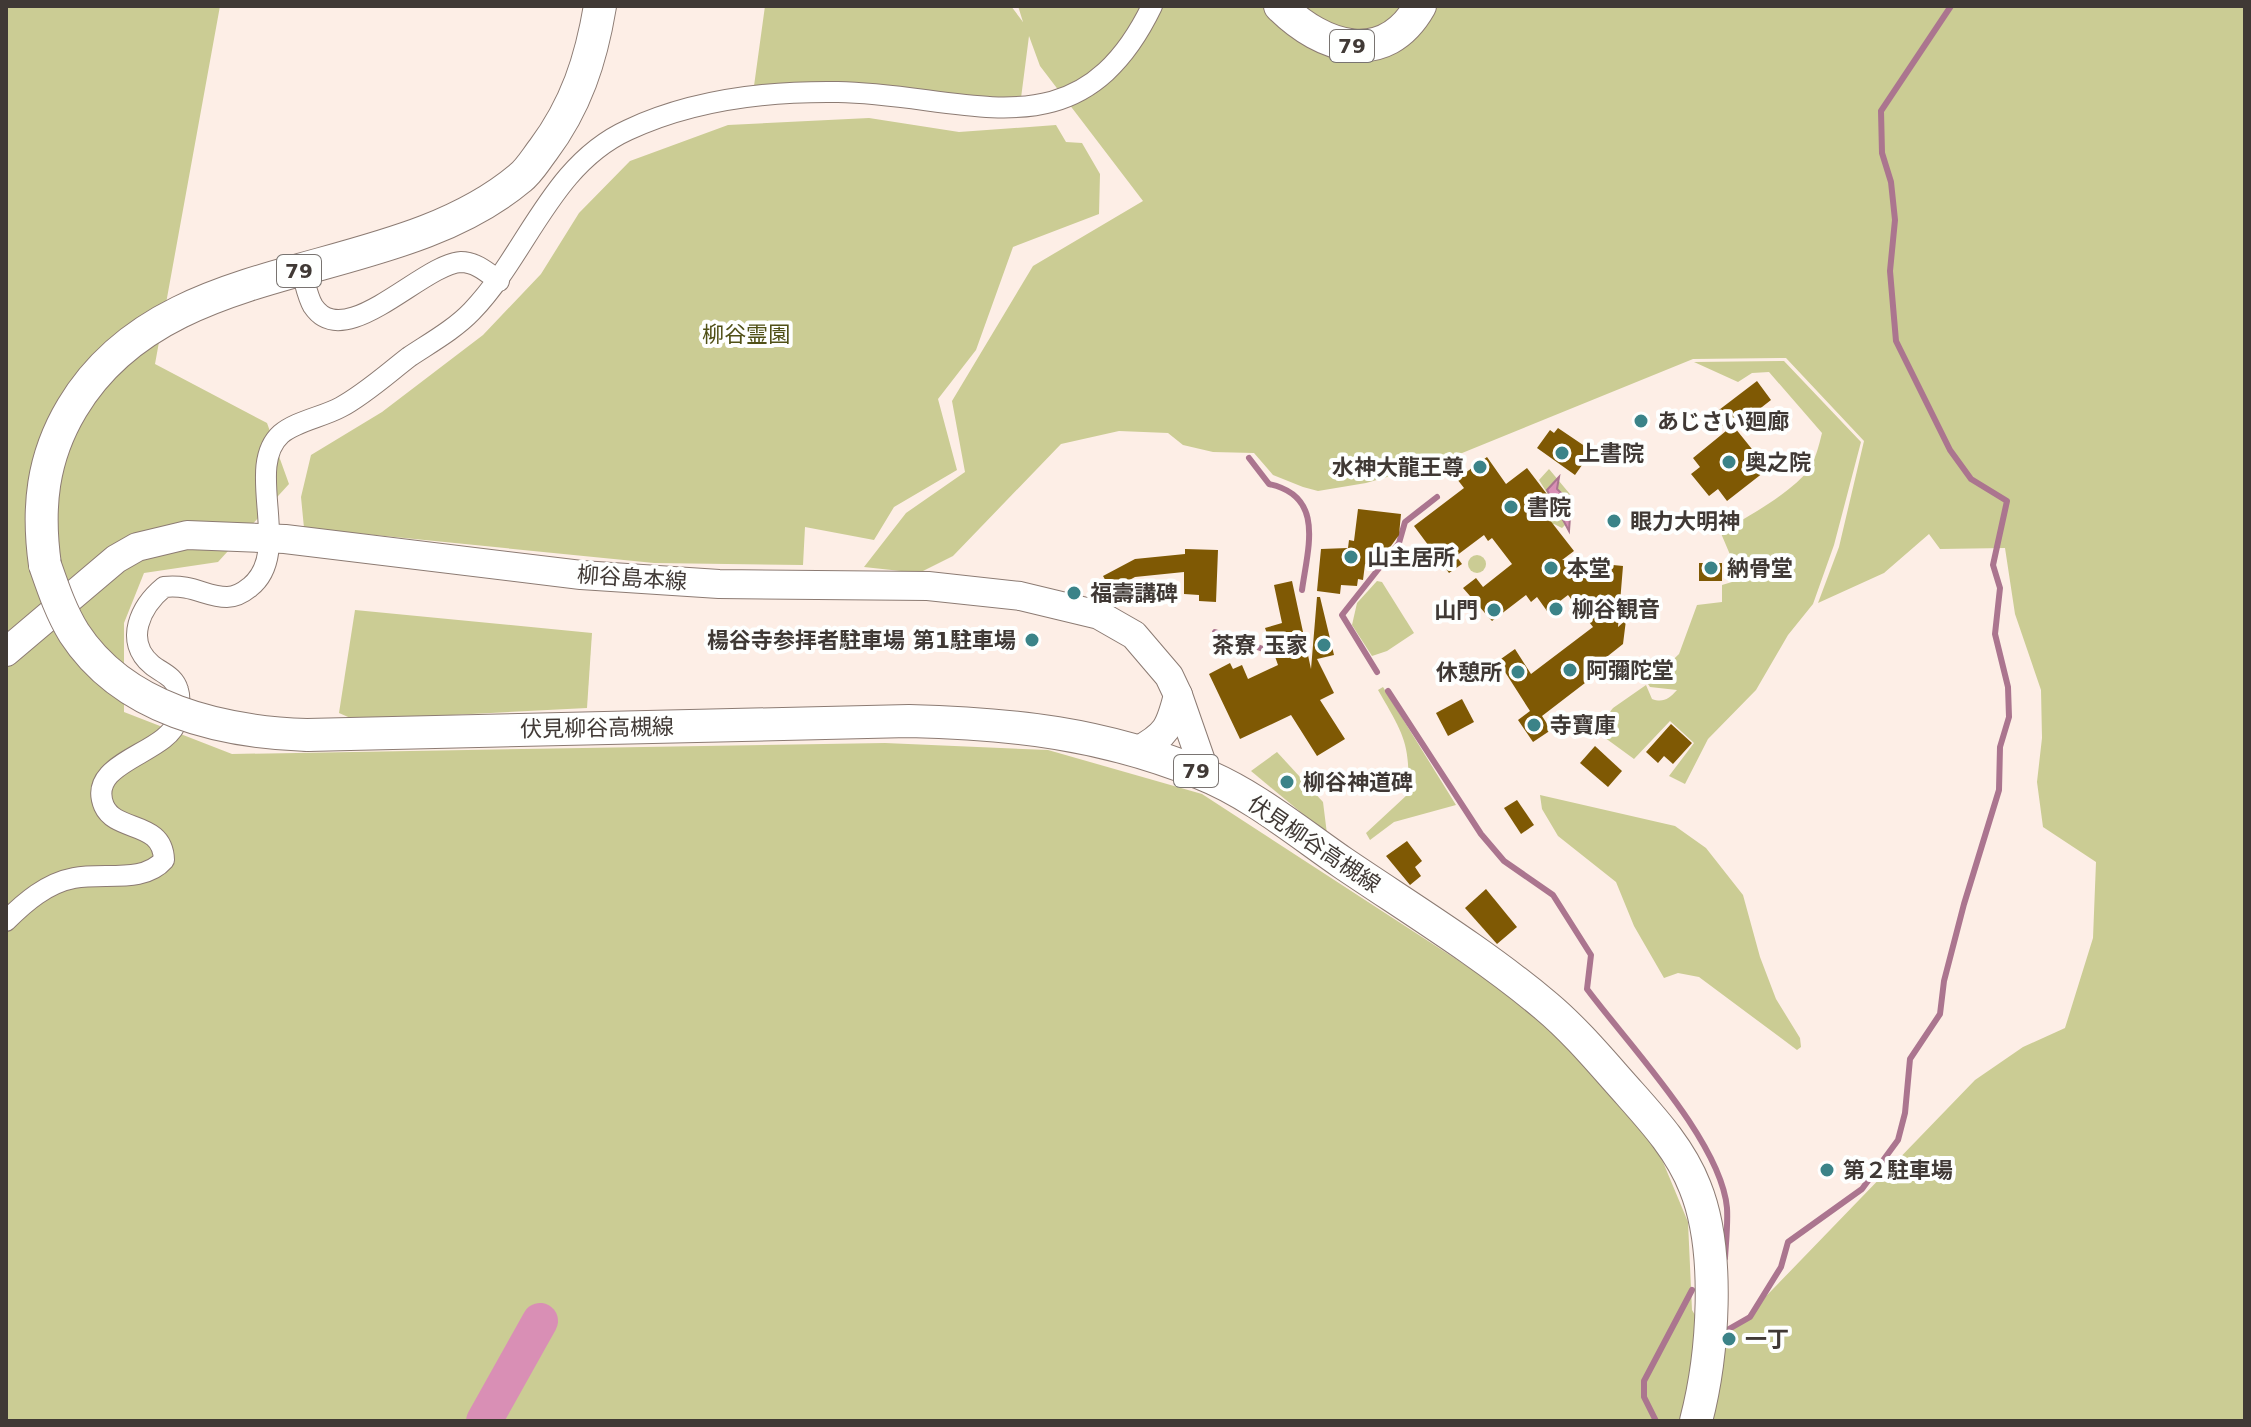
<svg xmlns="http://www.w3.org/2000/svg" width="2251" height="1427" font-family="'DejaVu Sans','Noto Sans JP',sans-serif">
<style>
.green{fill:#cbcc94}
.water{fill:#d98fb5;stroke:#ab758f;stroke-width:2}
.lines{fill:none;stroke-linecap:round;stroke-linejoin:round}
.stream{stroke:#ab758f;stroke-width:6}
.river{stroke:#d98fb5;stroke-width:36}
.building{fill:#7f5904}
.street-casing{stroke:#8c7b73;stroke-width:22}
.secondary-casing{stroke:#8c7b73;stroke-width:30}
.primary-casing{stroke:#8c7b73;stroke-width:34}
.street{stroke:#fff;stroke-width:20}
.secondary{stroke:#fff;stroke-width:28}
.primary{stroke:#fff;stroke-width:32}
.primary-bridge-casing{stroke:#8c7b73;stroke-width:34;stroke-linecap:butt}
.primary-bridge{stroke:#fff;stroke-width:32}
.poi-dot{fill:#3b8388;stroke:#fefffe;stroke-width:3}
.labels{text-anchor:middle;dominant-baseline:central;stroke-width:8;stroke-linejoin:round;paint-order:stroke}
.shield{fill:#fefffe;stroke:#797471;stroke-width:2}
.shield-label{font-size:20px;font-weight:bold;fill:#403935}
.park-label{font-size:22px;fill:#505016;stroke:#fefffe}
.poi-label{font-size:22px;font-weight:bold;fill:#403935;stroke:#fefffe;text-anchor:start}
.street-label{font-size:22px;fill:#403935;stroke:#fefffe}
</style>
<rect width="100%" height="100%" fill="#fdeee6"/>
<g class="green">
<polygon points="6,6 220,6 155,364 267,423 289,484 218,562 144,573 124,623 124,712 232,754 885,743 1048,750 1202,794 1522,1002 1541,1018 1653,1138 1688,1222 1692,1310 1705,1332 1722,1335 1744,1319 1975,1080 2023,1047 2065,1028 2093,938 2096,862 2043,827 2037,782 2042,738 2041,690 2015,614 2005,548 1940,549 1929,534 1884,573 1818,603 1839,547 1864,441 1786,358 1693,359 1440,462 1366,483 1318,491 1303,487 1273,475 1254,453 1213,452 1183,445 1168,433 1119,431 1061,444 953,556 919,573 864,567 906,513 965,472 952,401 1033,266 1143,201 1040,66 1029,36 1021,98 957,103 867,89 754,86 765,6 1011,6 1023,22 1018,6 2245,6 2245,1421 6,1421"/>
<polygon points="869,118 959,132 1056,125 1066,142 1082,143 1100,174 1099,214 1013,247 976,350 938,399 957,470 894,507 874,540 805,527 803,565 654,563 304,528 301,497 311,455 382,412 483,335 541,274 579,213 630,161 728,125"/>
<path d="M1784,361L1861,442L1834,545L1813,604L1788,635L1756,690L1708,739L1685,784L1669,776L1694,743L1670,721L1634,759L1597,732V728L1613,708L1646,685L1652,699C1663,703 1669,699 1677,690L1650,687L1648,684L1679,654L1697,605L1722,602V585L1732,582L1734,564L1720,531C1742,522 1796,489 1809,469C1816,458 1819,445 1822,433L1769,372L1752,373L1738,382L1694,362Z"/>
<polygon points="1549,469 1574,499 1571,519 1562,528 1554,524 1546,530 1537,518 1554,504 1539,480"/>
<circle cx="1477" cy="564" r="9"/>
<polygon points="1377,581 1382,582 1414,633 1387,651 1372,656 1352,625 1357,603"/>
<polygon points="355,610 592,633 587,708 355,720 339,713"/>
<path d="M1383,687L1456,805L1394,822L1370,840L1366,833L1407,795C1412,744 1402,732 1378,690Z"/>
<polygon points="1277,752 1323,802 1327,834 1251,771"/>
<polygon points="1540,795 1675,826 1706,848 1743,895 1760,957 1776,999 1800,1038 1801,1047 1797,1050 1699,977 1678,973 1664,978 1634,926 1616,882 1558,836 1542,809"/>
</g>
<polygon class="water" points="1559,477 1557,489 1571,503 1569,531 1547,490"/>
<g class="lines">
<g class="stream">
<path d="M1249,458L1269,484C1325,496 1308,547 1302,590"/>
<polyline points="1215,632 1263,649"/>
<polyline points="1377,672 1342,615 1399,543 1405,522 1437,497"/>
<path d="M1388,691L1481,834L1504,861L1553,895L1591,955L1587,989C1627,1043 1721,1141 1727,1208C1728,1224 1726,1241 1725,1258"/>
<polyline points="1722,1333 1750,1317 1781,1267 1788,1242 1862,1189 1898,1140 1905,1113 1910,1059 1940,1014 1944,981 1964,904 1999,790 2000,747 2009,717 2008,687 1995,634 2000,588 1993,565 2007,501 1971,479 1950,450 1896,341 1890,271 1895,220 1891,182 1882,153 1881,111 1951,6"/>
<polyline points="1656,1421 1644,1397 1644,1381 1692,1290"/>
</g>
<polyline class="river" points="484,1421 540,1321"/>
</g>
<g class="building">
<polygon points="1757,381 1771,400 1735,428 1768,469 1727,501 1718,489 1709,496 1691,474 1700,467 1693,458 1726,431 1715,413"/>
<polygon points="1558,428 1592,451 1575,475 1537,448 1550,430 1554,433"/>
<polygon points="1487,457 1506,484 1527,468 1553,502 1542,510 1574,551 1562,560 1623,566 1618,627 1626,620 1623,644 1594,667 1598,673 1542,716 1551,730 1533,742 1518,720 1530,711 1498,661 1515,649 1531,674 1593,627 1568,595 1547,611 1537,597 1531,602 1526,595 1492,621 1463,588 1476,578 1483,587 1512,564 1492,538 1488,541 1484,535 1456,556 1462,564 1449,573 1414,526 1464,488 1457,479"/>
<polygon points="1358,509 1401,514 1399,535 1377,565 1365,564 1363,580 1358,579 1357,586 1341,585 1340,594 1317,591 1321,549 1348,548 1349,540 1354,541"/>
<polygon points="1185,549 1218,550 1216,602 1199,601 1199,595 1184,594 1184,572 1135,577 1111,590 1103,576 1135,559 1185,554"/>
<rect x="1699" y="563" width="23" height="18"/>
<polygon points="1292,581 1311,669 1317,597 1320,597 1334,655 1317,659 1334,693 1320,700 1345,739 1317,756 1291,715 1240,739 1209,674 1230,663 1233,669 1242,665 1248,679 1278,665 1265,628 1282,623 1274,585"/>
<polygon points="1462,699 1474,722 1448,736 1436,713"/>
<polygon points="1671,724 1692,743 1673,764 1664,756 1658,763 1646,752"/>
<polygon points="1595,746 1622,771 1608,787 1580,763"/>
<polygon points="1517,800 1534,825 1521,834 1504,808"/>
<polygon points="1407,841 1422,861 1415,867 1421,876 1410,885 1386,856"/>
<polygon points="1486,889 1517,927 1497,944 1465,908"/>
</g>
<g class="lines">
<g class="street-casing">
<g id="street">
<path d="M301,270C305,281 307,296 313,306C345,354 422,264 461,262C476,262 488,273 499,281"/>
<path d="M6,921C25,902 47,883 74,878C104,872 143,884 164,860C163,820 116,833 104,806C85,761 169,754 177,720C179,711 181,699 178,690C174,676 162,673 152,665C123,641 141,606 164,587C193,584 206,597 227,597C236,597 244,592 250,587C294,552 243,468 281,434C296,421 323,417 341,407C365,394 387,374 409,357C430,343 455,329 472,311C527,254 551,165 628,130C692,100 768,91 838,92C968,94 1078,159 1152,6"/>
</g>
</g>
<g class="secondary-casing">
<g id="secondary">
<polyline points="6,652 116,559 137,547 187,535 285,539 581,575 719,584 928,586 1020,596 1099,615 1134,635 1169,676 1178,695 1201,761 1200,773"/>
<path d="M1137,751C1167,735 1170,727 1178,695"/>
</g>
</g>
<g class="primary-casing">
<g id="primary">
<path d="M1280,6C1323,49 1385,68 1420,6"/>
<path d="M45,565C37,508 42,458 72,408C166,250 390,287 520,178C529,171 536,159 543,150C576,106 591,60 600,6"/>
<path d="M307,735L909,721C1016,724 1100,733 1200,773C1251,793 1298,832 1343,863C1411,909 1483,953 1546,1006C1577,1032 1603,1064 1630,1094C1655,1122 1681,1151 1695,1187C1721,1251 1713,1356 1696,1421"/>
</g>
</g>
<use href="#street" class="street"/>
<use href="#secondary" class="secondary"/>
<use href="#primary" class="primary"/>
<g class="primary-bridge-casing">
<path id="primary-bridge" d="M45,565C53,588 61,612 74,633C124,710 221,732 307,735"/>
</g>
<use href="#primary-bridge" class="primary-bridge"/>
</g>
<g class="poi-dot">
<circle cx="1641" cy="421" r="8"/>
<circle cx="1562" cy="453" r="8"/>
<circle cx="1729" cy="462" r="8"/>
<circle cx="1480" cy="467" r="8"/>
<circle cx="1511" cy="507" r="8"/>
<circle cx="1614" cy="521" r="8"/>
<circle cx="1351" cy="557" r="8"/>
<circle cx="1551" cy="568" r="8"/>
<circle cx="1711" cy="568" r="8"/>
<circle cx="1074" cy="593" r="8"/>
<circle cx="1556" cy="609" r="8"/>
<circle cx="1494" cy="610" r="8"/>
<circle cx="1032" cy="640" r="8"/>
<circle cx="1324" cy="645" r="8"/>
<circle cx="1570" cy="670" r="8"/>
<circle cx="1518" cy="672" r="8"/>
<circle cx="1534" cy="725" r="8"/>
<circle cx="1287" cy="782" r="8"/>
<circle cx="1827" cy="1170" r="8"/>
<circle cx="1729" cy="1339" r="8"/>
</g>
<g class="labels">
<g class="shield">
<rect x="1330" y="30" width="44" height="32" rx="6"/>
<rect x="277" y="255" width="44" height="32" rx="6"/>
<rect x="1174" y="755" width="44" height="32" rx="6"/>
</g>
<g class="shield-label">
<text x="1352" y="46">79</text>
<text x="299" y="271">79</text>
<text x="1196" y="771">79</text>
</g>
<g class="park-label">
<text x="746" y="334">柳谷霊園</text>
</g>
<g class="poi-label">
<text x="1657" y="421">あじさい廻廊</text>
<text x="1578" y="453">上書院</text>
<text x="1745" y="462">奥之院</text>
<text x="1464" y="467" text-anchor="end">水神大龍王尊</text>
<text x="1527" y="507">書院</text>
<text x="1630" y="521">眼力大明神</text>
<text x="1367" y="557">山主居所</text>
<text x="1567" y="568">本堂</text>
<text x="1727" y="568">納骨堂</text>
<text x="1090" y="593">福壽講碑</text>
<text x="1572" y="609">柳谷観音</text>
<text x="1478" y="610" text-anchor="end">山門</text>
<text x="1016" y="640" text-anchor="end">楊谷寺参拝者駐車場 第1駐車場</text>
<text x="1308" y="645" text-anchor="end">茶寮 玉家</text>
<text x="1586" y="670">阿彌陀堂</text>
<text x="1502" y="672" text-anchor="end">休憩所</text>
<text x="1550" y="725">寺寶庫</text>
<text x="1303" y="782">柳谷神道碑</text>
<text x="1843" y="1170">第２駐車場</text>
<text x="1745" y="1339">一丁</text>
</g>
<g class="street-label">
<text transform="translate(632 578) rotate(4)">柳谷島本線</text>
<text transform="translate(597 728) rotate(-1)">伏見柳谷高槻線</text>
<text transform="translate(1314 844) rotate(34)">伏見柳谷高槻線</text>
</g>
</g>
<rect width="2251" height="1427" fill="none" stroke="#403935" stroke-width="16"/>
</svg>
